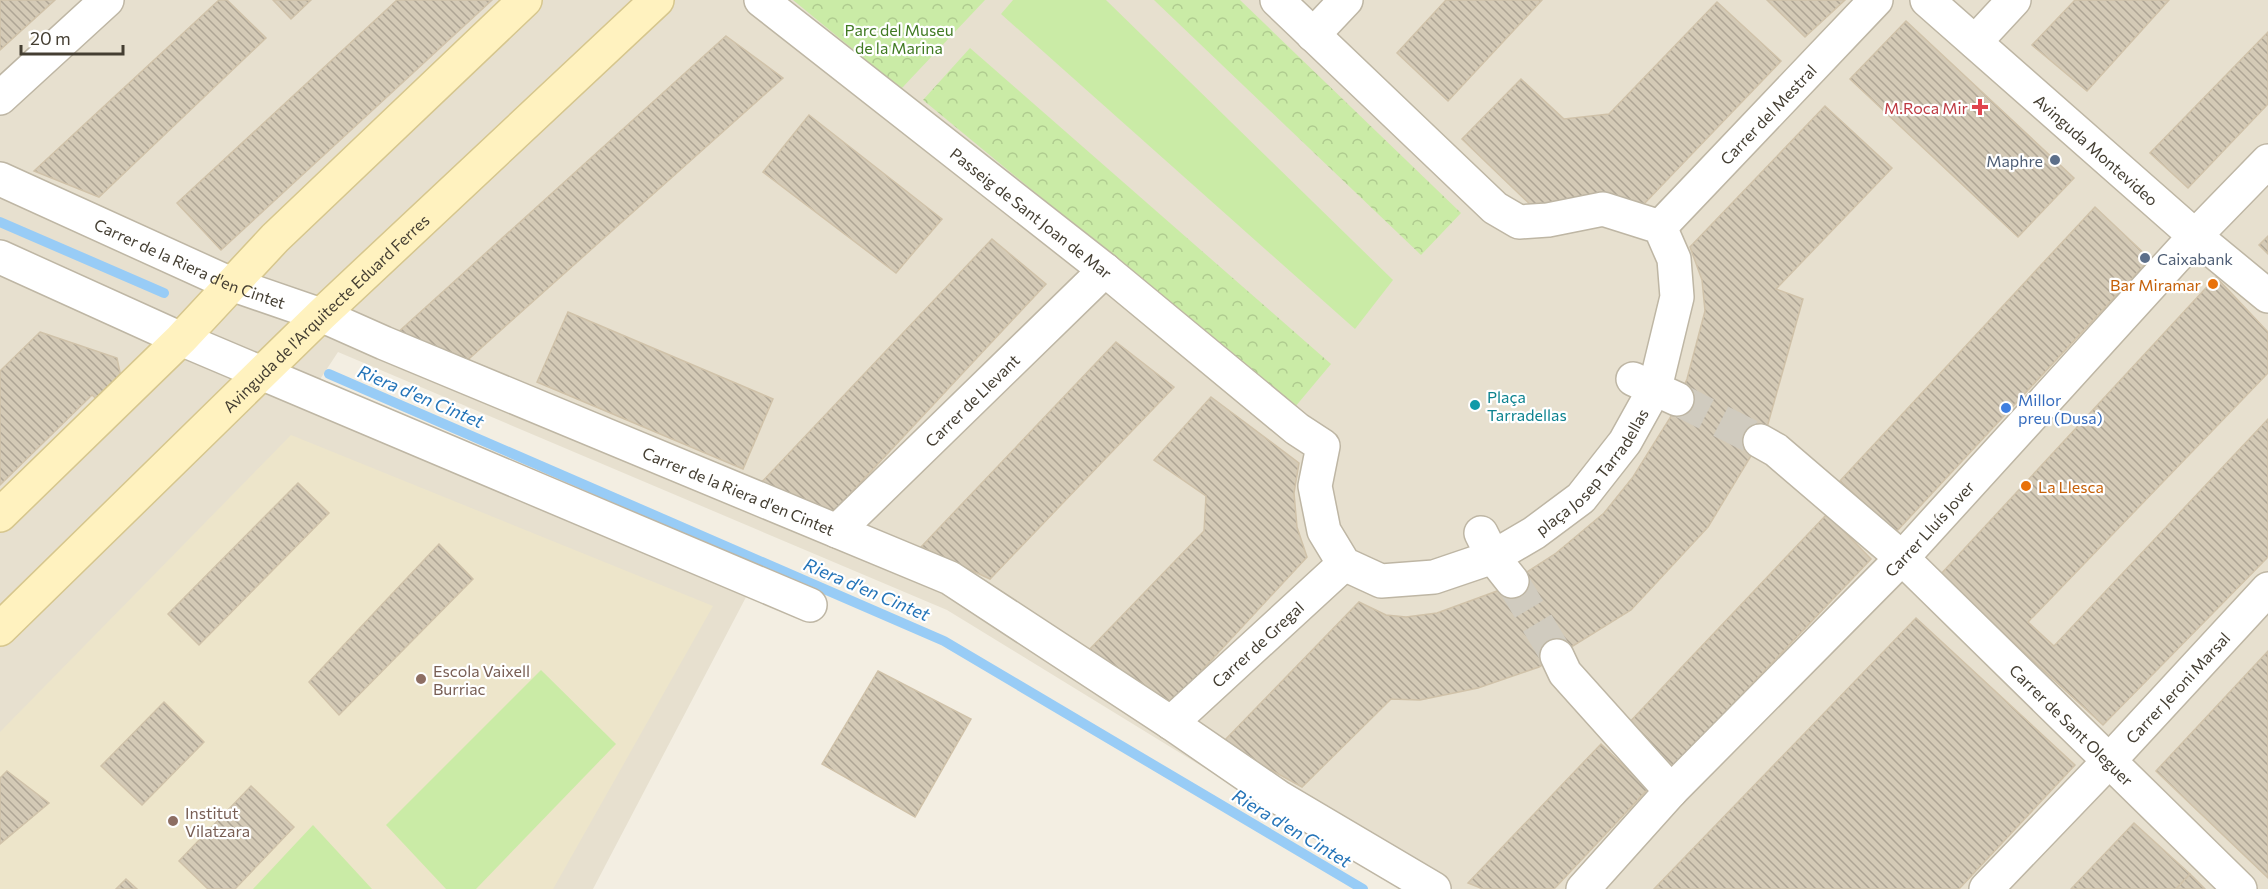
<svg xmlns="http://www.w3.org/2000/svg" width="2268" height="889" font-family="Commissioner,sans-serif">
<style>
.residential{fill:#e7e0cf}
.education{fill:#ede5ca}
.forest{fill:url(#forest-crowns)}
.garden{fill:#caeba6}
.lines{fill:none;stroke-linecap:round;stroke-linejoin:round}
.stream{stroke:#98ccf6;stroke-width:10}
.building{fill:url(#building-back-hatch);stroke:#d0c2a9;stroke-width:1.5}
.street-tunnel{stroke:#d0cbbf;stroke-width:33;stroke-dasharray:33 16;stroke-linecap:butt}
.street-casing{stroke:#beb6a4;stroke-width:36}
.secondary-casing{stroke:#d6c68d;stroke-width:36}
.street{stroke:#fff;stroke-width:33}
.secondary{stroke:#fff2bf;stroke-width:33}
.health-dot{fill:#e0444e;stroke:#fff;stroke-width:2}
.service-dot{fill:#5c6f8a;stroke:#fff;stroke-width:2}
.food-dot{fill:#e8710a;stroke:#fff;stroke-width:2}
.culture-dot{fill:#0f9aa8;stroke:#fff;stroke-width:2}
.shop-dot{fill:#3f7fe0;stroke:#fff;stroke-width:2}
.education-dot{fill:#8d6e63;stroke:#fff;stroke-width:2}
.labels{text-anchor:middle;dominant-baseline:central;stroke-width:4.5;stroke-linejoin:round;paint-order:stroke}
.park-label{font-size:16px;fill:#407a22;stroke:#fff}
.health-label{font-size:16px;fill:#be3a42;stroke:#fff;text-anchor:end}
.street-label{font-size:16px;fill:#443e32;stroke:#fff}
.service-label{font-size:16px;fill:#4e5e75;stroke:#fff;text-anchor:end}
.food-label{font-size:16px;fill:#c56008;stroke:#fff;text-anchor:end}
.culture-label{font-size:16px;fill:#0d838f;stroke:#fff;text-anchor:start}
.shop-label{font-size:16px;fill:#366cbe;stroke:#fff;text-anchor:start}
.education-label{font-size:16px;fill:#785e54;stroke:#fff;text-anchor:start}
.water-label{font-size:18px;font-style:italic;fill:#2474b8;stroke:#fff}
</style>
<defs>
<pattern id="forest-crowns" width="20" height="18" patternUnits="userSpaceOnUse" patternTransform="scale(1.5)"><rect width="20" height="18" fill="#caeba6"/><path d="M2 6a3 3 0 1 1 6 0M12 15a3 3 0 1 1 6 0" fill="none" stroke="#afcb8f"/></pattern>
<pattern id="building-back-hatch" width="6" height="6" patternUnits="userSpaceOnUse" patternTransform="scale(1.5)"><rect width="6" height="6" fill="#d4cab6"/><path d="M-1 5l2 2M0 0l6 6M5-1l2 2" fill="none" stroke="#aea595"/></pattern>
</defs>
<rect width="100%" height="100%" fill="#f3eee2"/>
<polygon class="residential" points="0,0 2268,0 2268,889 1402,889 947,610 338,352 315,387 755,580 593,889 0,889"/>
<polygon class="education" points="291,435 713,606 553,889 0,889 0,732"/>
<g class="forest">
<polygon points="793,0 985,0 901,89"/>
<polygon points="1154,0 1240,0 1461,213 1421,255"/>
<polygon points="970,48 1331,364 1295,407 923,100"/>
</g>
<g class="garden">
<polygon points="1013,0 1106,0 1393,280 1355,329 1001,14"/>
<polygon points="541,670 616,744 476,889 446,889 386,825"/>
<polygon points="313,825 372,889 253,889"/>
</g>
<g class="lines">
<g class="stream">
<polyline points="0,222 164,293"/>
<polyline points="329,374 944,641 1363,889"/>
</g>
</g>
<g class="building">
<polygon points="0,0 55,0 0,50"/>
<polygon points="219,0 227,0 266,38 99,197 34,171"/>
<polygon points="273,0 311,0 291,19"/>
<polygon points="397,0 492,0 221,250 177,203"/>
<polygon points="1446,0 1542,0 1448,101 1397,53"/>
<polygon points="1767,0 1845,0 1805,37"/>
<polygon points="2075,0 2169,0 2087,91 2032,45"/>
<polygon points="1717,2 1781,61 1644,204 1619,197 1599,195 1537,211 1462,139 1521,79 1564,119 1609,114"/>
<polygon points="1906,21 2074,178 2018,237 1850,79"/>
<polygon points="2268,32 2268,104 2188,188 2150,153"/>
<polygon points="726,36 783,78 463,364 395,335"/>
<polygon points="1825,106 1892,168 1776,289 1803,299 1766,431 1708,527 1631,610 1539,667 1478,688 1420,700 1391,699 1302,787 1222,743 1359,602 1386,615 1406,617 1437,613 1497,591 1555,554 1604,513 1633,477 1670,418 1687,379 1705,311 1702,280 1690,247"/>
<polygon points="809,115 942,219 896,273 763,172"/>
<polygon points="2095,207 2150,259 1896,532 1840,481"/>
<polygon points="2268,236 2268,254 2259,245"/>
<polygon points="992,239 1046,284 833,512 757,487"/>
<polygon points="2216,277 2268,332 2268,373 2028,622 2054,646 2268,419 2268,557 2103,725 1940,575"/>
<polygon points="568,312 773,399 743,469 537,382"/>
<polygon points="40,332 117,358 122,382 101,403 92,395 0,485 0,371"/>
<polygon points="1116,342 1174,387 990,579 921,547"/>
<polygon points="1211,397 1299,463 1294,493 1297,527 1307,557 1166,709 1089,650 1204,531 1206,496 1154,460"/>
<polygon points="298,483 329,513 199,645 168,614"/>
<polygon points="1827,514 1871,559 1670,770 1625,727"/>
<polygon points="439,544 473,579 339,715 309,682"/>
<polygon points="1916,618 2075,765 1959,889 1654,889"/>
<polygon points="2268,651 2268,878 2156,771"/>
<polygon points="878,671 971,719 915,817 822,764"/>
<polygon points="164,702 204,742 142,805 101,766"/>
<polygon points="1601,744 1648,789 1554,889 1483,889 1468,883"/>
<polygon points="7,771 49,803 0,844 0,778"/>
<polygon points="251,786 294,827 235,889 208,889 179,861"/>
<polygon points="2134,823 2190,874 2176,889 2071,889"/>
<polygon points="2190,874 2205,889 2176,889"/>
<polygon points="126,879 137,889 116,889"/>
</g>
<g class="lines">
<g class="street-tunnel">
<polyline points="1677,399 1760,441"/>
<polyline points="1512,581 1557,656"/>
</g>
<g class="street-casing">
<g id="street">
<path id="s1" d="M761,0L1105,270L1297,429L1323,446L1315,486L1324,531L1344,564L1381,581L1434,577L1493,557L1534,533L1581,498L1625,442L1655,388L1677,297L1674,259L1660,227L1603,209L1548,220L1519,222L1495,208L1277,0"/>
<path id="s2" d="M1927,0L2195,236L2268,296"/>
<polyline points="1313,35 1346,0"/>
<polyline points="1975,42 2014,0"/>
<polyline points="0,98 107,0"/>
<path id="s3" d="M0,179L231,284L321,315L384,343L950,578L1171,723L1280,798L1434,889"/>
<path id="s4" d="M1660,227L1876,0"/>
<polyline points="0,257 181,339 810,605"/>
<polyline points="1633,379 1677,399"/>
<path id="s5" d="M1760,441L1776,450L1902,558L2240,889"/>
<path id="s6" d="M837,531L1105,270"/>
<polyline points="1481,533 1493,557 1512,581"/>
<polyline points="1557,656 1565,673 1671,791"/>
<path id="s7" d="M1171,723L1344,564"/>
<path id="s8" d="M1583,889L1671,791L1902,558L2195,236L2268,161"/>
<path id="s9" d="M1986,889L2108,762L2268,589"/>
</g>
</g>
<g class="secondary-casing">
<g id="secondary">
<polyline points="0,515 181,339 275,238 525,0"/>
<path id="s10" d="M0,629L321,315L657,0"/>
</g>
</g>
<use href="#street" class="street"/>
<use href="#secondary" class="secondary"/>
</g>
<path class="health-dot" d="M1977 98h6v6h6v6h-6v6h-6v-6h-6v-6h6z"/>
<g class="service-dot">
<circle cx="2055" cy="160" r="6"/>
<circle cx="2145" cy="258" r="6"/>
</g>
<g class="food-dot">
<circle cx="2213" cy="284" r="6"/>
<circle cx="2026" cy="486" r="6"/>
</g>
<circle class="culture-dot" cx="1475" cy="405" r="6"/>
<circle class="shop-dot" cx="2006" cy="408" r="6"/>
<g class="education-dot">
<circle cx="421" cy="679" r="6"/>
<circle cx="173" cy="821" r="6"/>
</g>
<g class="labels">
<g class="park-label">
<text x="899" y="29">Parc del Museu<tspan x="899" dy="18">de la Marina</tspan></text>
</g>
<g class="health-label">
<text x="1968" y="107">M.Roca Mir</text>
</g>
<g class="street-label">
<text stroke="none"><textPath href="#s4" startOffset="156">Carrer del Mestral</textPath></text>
<text stroke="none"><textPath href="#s2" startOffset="226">Avinguda Montevideo</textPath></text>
<text stroke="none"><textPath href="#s1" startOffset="344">Passeig de Sant Joan de Mar</textPath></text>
<text stroke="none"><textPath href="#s3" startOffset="208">Carrer de la Riera d'en Cintet</textPath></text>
<text stroke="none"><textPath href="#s10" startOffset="454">Avinguda de l'Arquitecte Eduard Ferres</textPath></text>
<text stroke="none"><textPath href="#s6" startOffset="188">Carrer de Llevant</textPath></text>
<text stroke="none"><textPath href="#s1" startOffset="1132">plaça Josep Tarradellas</textPath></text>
<text stroke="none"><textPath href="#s3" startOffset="802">Carrer de la Riera d'en Cintet</textPath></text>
<text stroke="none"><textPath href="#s8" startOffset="500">Carrer Lluís Jover</textPath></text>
<text stroke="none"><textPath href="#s7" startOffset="117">Carrer de Gregal</textPath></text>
<text stroke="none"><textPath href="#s9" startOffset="278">Carrer Jeroni Marsal</textPath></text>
<text stroke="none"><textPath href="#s5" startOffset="422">Carrer de Sant Oleguer</textPath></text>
</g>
<g class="service-label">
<text x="2043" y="160">Maphre</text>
<text x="2157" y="258" text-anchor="start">Caixabank</text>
</g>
<g class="food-label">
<text x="2201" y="284">Bar Miramar</text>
<text x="2038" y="486" text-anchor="start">La Llesca</text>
</g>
<g class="culture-label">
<text x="1487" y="396">Plaça<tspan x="1487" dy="18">Tarradellas</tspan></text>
</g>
<g class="shop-label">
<text x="2018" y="399">Millor<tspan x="2018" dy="18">preu (Dusa)</tspan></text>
</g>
<g class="education-label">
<text x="433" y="670">Escola Vaixell<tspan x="433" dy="18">Burriac</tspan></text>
<text x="185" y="812">Institut<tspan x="185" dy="18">Vilatzara</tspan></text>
</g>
<g class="water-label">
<text transform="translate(421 396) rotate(23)">Riera d'en Cintet</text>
<text transform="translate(867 589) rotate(23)">Riera d'en Cintet</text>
<text transform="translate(1292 828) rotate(31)">Riera d'en Cintet</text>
</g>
</g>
<path d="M21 45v9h102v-9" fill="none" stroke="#443e32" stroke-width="3"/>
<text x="30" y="45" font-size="18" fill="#443e32" stroke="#ffffff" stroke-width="4.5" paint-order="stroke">20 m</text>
</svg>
